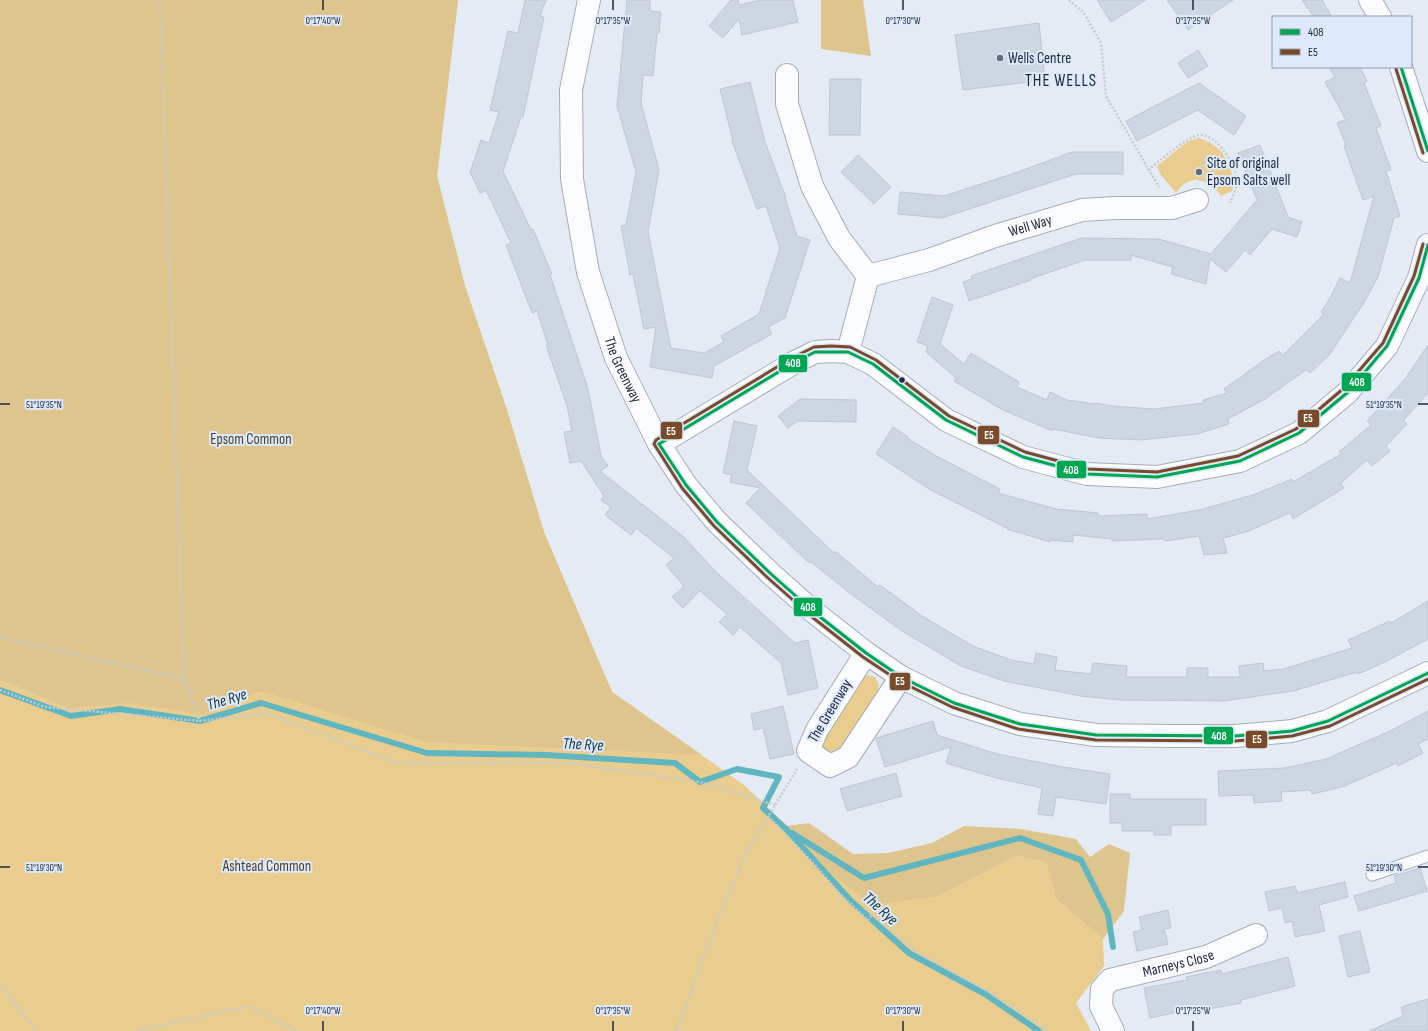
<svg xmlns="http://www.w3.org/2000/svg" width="1428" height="1031" font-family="'Sofia Sans Condensed',sans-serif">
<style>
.green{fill:#e9cd8e}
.forest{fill:#dec58d}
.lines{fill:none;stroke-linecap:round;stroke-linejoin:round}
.stream{stroke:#5fb6c0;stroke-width:6}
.building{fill:#ced5e3;stroke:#bec6d3}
.service-casing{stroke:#a6adba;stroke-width:13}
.minor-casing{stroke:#a6adba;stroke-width:24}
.path{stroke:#c6cbcf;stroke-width:2.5;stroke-dasharray:2 2;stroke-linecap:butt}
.service{stroke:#fbfcfe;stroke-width:11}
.minor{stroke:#fbfcfe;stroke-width:22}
.bus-1-casing{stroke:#dee9fc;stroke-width:6}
.bus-2-casing{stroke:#dee9fc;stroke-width:6}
.bus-1{stroke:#00a651;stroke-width:3}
.bus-2{stroke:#7a4b2a;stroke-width:3}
.ticks{fill:none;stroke:#1e283a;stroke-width:1.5}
.poi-dot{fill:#646c7b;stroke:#dee9fc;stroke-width:1.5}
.bus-dot{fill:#1e283a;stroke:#dee9fc;stroke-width:1.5}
.labels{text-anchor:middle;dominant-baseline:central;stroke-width:4;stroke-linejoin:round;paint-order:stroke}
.poi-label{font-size:15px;fill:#1e283a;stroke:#dee9fc;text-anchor:start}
.street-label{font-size:15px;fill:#1e283a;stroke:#dee9fc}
.park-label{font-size:15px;fill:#4b3f28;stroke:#dee9fc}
.water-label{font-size:16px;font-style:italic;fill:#143639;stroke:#dee9fc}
.quarter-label{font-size:17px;letter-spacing:1px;fill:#1e283a;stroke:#dee9fc}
.ticks-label{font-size:10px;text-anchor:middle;fill:#1e283a;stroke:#dee9fc;stroke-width:4;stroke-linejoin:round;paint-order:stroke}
.line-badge{stroke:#dee9fc;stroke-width:1.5}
.badge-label{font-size:11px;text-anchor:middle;font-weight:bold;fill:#fff}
</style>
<rect width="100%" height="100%" fill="#e5ebf5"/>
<g class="green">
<polygon points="0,0 458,0 437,176 465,286 506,407 544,532 612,692 744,785 787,826 829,872 939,896 1016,856 1046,862 1056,899 1103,939 1104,966 1076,1003 1091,1031 0,1031"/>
<path d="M1199,138L1211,143L1222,152L1229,166L1235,182L1232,191L1221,196C1209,179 1190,172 1176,193L1161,175L1157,166L1188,141Z"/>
<path d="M868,675L875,677L879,684L878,691L839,751L832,753C823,750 822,747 822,738L862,678Z"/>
</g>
<g class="forest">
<polygon points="0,0 458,0 437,176 465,286 506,407 544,532 612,692 702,755 426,742 261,691 202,714 129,703 68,708 0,679"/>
<polygon points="821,0 863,0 871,56 821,49"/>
<polygon points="809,823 853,854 888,853 932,843 964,826 1021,829 1076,839 1090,857 1109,844 1130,853 1124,911 1103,939 1056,899 1046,862 1016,856 939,896 872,905 829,872 787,826"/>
</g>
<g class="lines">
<g class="stream">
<polyline points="0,690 71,716 120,709 200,721 261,703 427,753 546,755 675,763 700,782 737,769 779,777 763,808 786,829 851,901 909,953 985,994 1039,1031"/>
<polyline points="792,833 864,878 1020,838 1081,860 1108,914 1113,947"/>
</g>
</g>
<g class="building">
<polygon points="525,0 546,0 540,16 544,17 523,117 521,117 503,171 531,230 533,229 552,274 550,275 588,389 601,456 608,466 600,471 684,537 717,573 795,643 808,640 818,688 788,695 781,663 740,627 733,635 719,622 727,614 700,591 683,608 672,597 684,586 666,565 674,558 636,528 631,535 605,515 611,507 601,500 604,496 581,461 570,463 564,432 572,431 567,406 546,345 548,345 537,311 532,313 506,245 511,243 486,190 480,193 470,172 481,140 489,143 499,112 490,110 503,53 508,31 518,33"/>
<polygon points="627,0 650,0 650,11 661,12 659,33 657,33 653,76 643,75 641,103 659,170 648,232 671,348 704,353 724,342 721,336 759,314 780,248 766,206 757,209 732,141 733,141 720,89 750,82 765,142 786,198 785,198 797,236 810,240 785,318 768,327 772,334 714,366 712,378 650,367 656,327 644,329 633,274 630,275 621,226 626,225 636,172 617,106"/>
<polygon points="731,0 738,0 739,5 761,0 793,0 798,22 742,35 739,19 723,38 709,26"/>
<polygon points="1097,0 1146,0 1111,22"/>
<polygon points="1167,0 1233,0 1188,30"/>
<polygon points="1302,0 1322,0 1332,17 1314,17"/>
<polygon points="1039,23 1045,80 963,90 955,35"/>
<polygon points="1198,50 1208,66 1188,78 1178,63"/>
<polygon points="1329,67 1360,67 1367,81 1364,83 1381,126 1376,128 1391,170 1386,171 1400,216 1394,218 1378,277 1363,304 1330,354 1310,373 1306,370 1265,399 1228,419 1229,424 1197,434 1141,440 1099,438 1053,429 1052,431 1001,409 954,381 956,378 926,352 928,346 917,342 932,297 953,305 940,344 964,364 971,353 1019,382 1017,387 1047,400 1050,392 1067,400 1095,404 1095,403 1112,406 1154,409 1204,403 1203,400 1227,393 1224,389 1267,358 1279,351 1282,356 1324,314 1321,312 1329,300 1340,278 1350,283 1374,196 1363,200 1344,146 1346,145 1337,123 1346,120 1325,82 1335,77"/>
<polygon points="830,79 861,79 860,135 829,135"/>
<polygon points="1199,83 1246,116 1234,135 1198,110 1137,141 1126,121"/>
<polygon points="1260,145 1288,217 1302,222 1297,237 1272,229 1250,255 1245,250 1226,272 1210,259 1206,284 1171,274 1173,267 1131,255 1131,260 1085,260 1030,279 1031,280 969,301 963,282 972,279 971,276 1081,238 1159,239 1211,254 1257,200 1238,153"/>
<polygon points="1072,152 1123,152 1123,174 1076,174 942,218 898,214 900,192 944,196 1015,173"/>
<polygon points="858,155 891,187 874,204 841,172"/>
<polygon points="1428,345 1428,393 1403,421 1407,424 1386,446 1390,451 1372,466 1367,460 1341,483 1344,488 1293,519 1290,513 1246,532 1223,538 1227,553 1204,555 1199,536 1165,541 1164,539 1112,541 1112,539 1073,535 1073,542 1051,540 1050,542 1007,529 1007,528 929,489 876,454 893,427 908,437 907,438 938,457 1000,489 998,493 1056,509 1098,513 1098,516 1147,514 1147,519 1199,510 1253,495 1292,479 1293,482 1341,454 1339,452 1371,425 1367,421 1405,379"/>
<polygon points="800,399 856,400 856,422 797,421 788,428 778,416"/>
<polygon points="734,421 757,426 747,470 834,553 835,551 878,587 880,585 922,616 973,646 1011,660 1034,664 1036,653 1057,657 1055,670 1091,674 1093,663 1127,666 1126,677 1187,677 1187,668 1208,668 1208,677 1240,677 1239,666 1263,663 1264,671 1283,669 1352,648 1348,640 1390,621 1391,623 1428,601 1428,639 1385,662 1358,674 1357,672 1293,691 1224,701 1120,700 1081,696 1004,681 961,666 902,631 851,594 811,562 809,563 746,503 760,488 730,482 732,475 723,473"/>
<polygon points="783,706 794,754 770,759 763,728 754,730 751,714"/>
<polygon points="1428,711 1428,739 1418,744 1423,753 1398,766 1397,763 1342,787 1312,794 1311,790 1281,792 1282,801 1254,803 1253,795 1219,796 1218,771 1285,768 1326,759 1390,731"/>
<polygon points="933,721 937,735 997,754 1063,767 1110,774 1106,804 1056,797 1053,816 1038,814 1042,788 996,778 946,763 951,747 885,767 876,738"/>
<polygon points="896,773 902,796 847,811 840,789"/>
<polygon points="1110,794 1130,794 1130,799 1206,799 1206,825 1171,825 1171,835 1154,835 1154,831 1122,831 1122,823 1110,823"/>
<polygon points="1420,868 1427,891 1359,911 1354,896 1396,883 1394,876"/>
<polygon points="1345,882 1348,897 1319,905 1325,931 1295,937 1292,921 1285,923 1282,908 1269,911 1265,892 1295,886 1297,893"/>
<polygon points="1168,910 1171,928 1164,929 1168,944 1137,951 1133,932 1142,930 1139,917"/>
<polygon points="1360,931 1370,972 1348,977 1339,936"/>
<polygon points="1288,957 1295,986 1241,1000 1241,1003 1193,1012 1192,1009 1150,1018 1144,988 1187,980 1186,977 1221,970 1222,974"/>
<polygon points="1428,999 1428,1031 1369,1031 1403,1016 1401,1007"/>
</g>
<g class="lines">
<g class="service-casing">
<polyline id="service" points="1372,875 1428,856"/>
</g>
<g class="minor-casing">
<g id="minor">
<path id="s1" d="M589,0L571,90L572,179L588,272L616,358L659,444L686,485L717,522L771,574L815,613L866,653L901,677L954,703L1020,724L1096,735L1170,736H1235L1292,731L1328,721L1428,673"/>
<polyline points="1370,0 1380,17"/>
<polyline points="1401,67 1428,151"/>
<polyline points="787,75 787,104 812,186 839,238 868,276 848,352"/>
<path id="s2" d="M868,276L929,260L995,236L1082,210L1115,208H1172L1197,200"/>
<polyline points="659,444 795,362 815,352 831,351 848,352 873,364 946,420 1023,457 1087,474 1157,477 1240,461 1299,433 1348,392 1387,346 1419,278 1428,245"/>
<polyline points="866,653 817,730 808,751 830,766 848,757 901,677"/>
<path id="s3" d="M1113,1031L1101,1006L1102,989L1110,980L1206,957L1256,935"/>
</g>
</g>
<g class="path">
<polyline points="160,0 184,679 200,721 265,713 398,763 568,763 700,782 775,805"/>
<polyline points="1069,0 1084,13 1101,43 1106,96 1159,187"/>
<path d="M1148,170C1158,162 1188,136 1199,135C1217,133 1237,166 1237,182C1237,189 1232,197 1230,203"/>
<polyline points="1200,181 1204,156"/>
<polyline points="0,637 184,679"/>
<polyline points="0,690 45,707 200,721"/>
<polyline points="768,816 815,865 841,895 868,920 872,914 918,953 986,990 1048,1031"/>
<polyline points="0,984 36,1031"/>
<polyline points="135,1031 249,1006 297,1031"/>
<polyline points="676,1031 723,907 746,853 797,769"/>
</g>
<use href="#service" class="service"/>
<use href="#minor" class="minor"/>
<g class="bus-1-casing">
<g id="bus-1">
<polyline points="1401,67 1428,151"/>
<polyline points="659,444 795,362 815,352 848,352 873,364 946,420 1023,457 1087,474 1157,477 1240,461 1299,433 1348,392 1387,346 1419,278 1428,245"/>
<polyline points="659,444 686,485 717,522 771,574 815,613 866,653 901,677 954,703 1020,724 1096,735 1235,736 1292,731 1328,721 1428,673"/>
</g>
</g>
<g class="bus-2-casing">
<g id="bus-2">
<polyline points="1396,69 1423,153"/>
<polyline points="1423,244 1414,276 1383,343 1344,388 1296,429 1238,456 1157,472 1088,469 1025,452 949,416 876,360 850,347 831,346 814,347 792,358 656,440 654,444 682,488 714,526 768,578 812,617 863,657 899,681 952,707 1018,729 1096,740 1235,741 1292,736 1330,726 1428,679"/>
</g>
</g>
<use href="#bus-1" class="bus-1"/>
<use href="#bus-2" class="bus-2"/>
</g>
<path class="ticks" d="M323,0V10M613,0V10M903,0V10M1193,0V10M0,404H10M1418,404H1428M0,867H10M1418,867H1428M323,1021V1031M613,1021V1031M903,1021V1031M1193,1021V1031"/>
<g class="poi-dot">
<circle cx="1000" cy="58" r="4"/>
<circle cx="1199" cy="172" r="4"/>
</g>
<circle class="bus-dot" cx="902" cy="380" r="3.5"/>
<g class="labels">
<g class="poi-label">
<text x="1008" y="58">Wells Centre</text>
<text x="1207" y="163">Site of original<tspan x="1207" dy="17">Epsom Salts well</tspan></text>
</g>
<g class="street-label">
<text stroke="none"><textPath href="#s2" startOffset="170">Well Way</textPath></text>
<text stroke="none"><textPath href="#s1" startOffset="379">The Greenway</textPath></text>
<text transform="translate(830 711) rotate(-59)">The Greenway</text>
<text stroke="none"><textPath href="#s3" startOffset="127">Marneys Close</textPath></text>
</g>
<g class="park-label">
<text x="251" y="439">Epsom Common</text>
<text x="267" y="866">Ashtead Common</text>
</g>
<g class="water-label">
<text transform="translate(227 700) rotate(-17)">The Rye</text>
<text transform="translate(583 745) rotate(3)">The Rye</text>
<text transform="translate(880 909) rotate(42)">The Rye</text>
</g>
<g class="quarter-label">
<text x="1061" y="81">THE WELLS</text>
</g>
</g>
<g class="ticks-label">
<text x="323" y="24">0°17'40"W</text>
<text x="613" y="24">0°17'35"W</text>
<text x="903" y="24">0°17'30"W</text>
<text x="1193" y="24">0°17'25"W</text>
<text x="44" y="408">51°19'35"N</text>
<text x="1384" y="408">51°19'35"N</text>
<text x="44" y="871">51°19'30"N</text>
<text x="1384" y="871">51°19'30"N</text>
<text x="323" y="1014">0°17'40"W</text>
<text x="613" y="1014">0°17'35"W</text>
<text x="903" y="1014">0°17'30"W</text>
<text x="1193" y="1014">0°17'25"W</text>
</g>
<g class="line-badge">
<rect x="778" y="354" width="30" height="19" rx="4" fill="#00a651"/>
<rect x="1341" y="372" width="31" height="20" rx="4" fill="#00a651"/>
<rect x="1297" y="409" width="23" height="19" rx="4" fill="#7a4b2a"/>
<rect x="660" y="421" width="23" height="19" rx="4" fill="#7a4b2a"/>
<rect x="977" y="425" width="23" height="20" rx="4" fill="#7a4b2a"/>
<rect x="1056" y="460" width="31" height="19" rx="4" fill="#00a651"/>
<rect x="793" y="597" width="30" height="20" rx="4" fill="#00a651"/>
<rect x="889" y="672" width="22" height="19" rx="4" fill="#7a4b2a"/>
<rect x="1203" y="726" width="31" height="19" rx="4" fill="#00a651"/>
<rect x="1245" y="730" width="23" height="19" rx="4" fill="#7a4b2a"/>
</g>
<g class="badge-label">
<text x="793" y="367">408</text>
<text x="1357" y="386">408</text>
<text x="1308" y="422">E5</text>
<text x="671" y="435">E5</text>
<text x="989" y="439">E5</text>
<text x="1071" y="474">408</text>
<text x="808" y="611">408</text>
<text x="900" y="685">E5</text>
<text x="1219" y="740">408</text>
<text x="1257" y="743">E5</text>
</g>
<rect x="1272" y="16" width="140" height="52" fill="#dee9fc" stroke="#919cae"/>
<rect x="1280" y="29" width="20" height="6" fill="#00a651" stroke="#919cae"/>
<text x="1308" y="36" font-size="12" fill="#1e283a">408</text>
<rect x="1280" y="49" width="20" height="6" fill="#7a4b2a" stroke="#919cae"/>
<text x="1308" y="56" font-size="12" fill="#1e283a">E5</text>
</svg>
